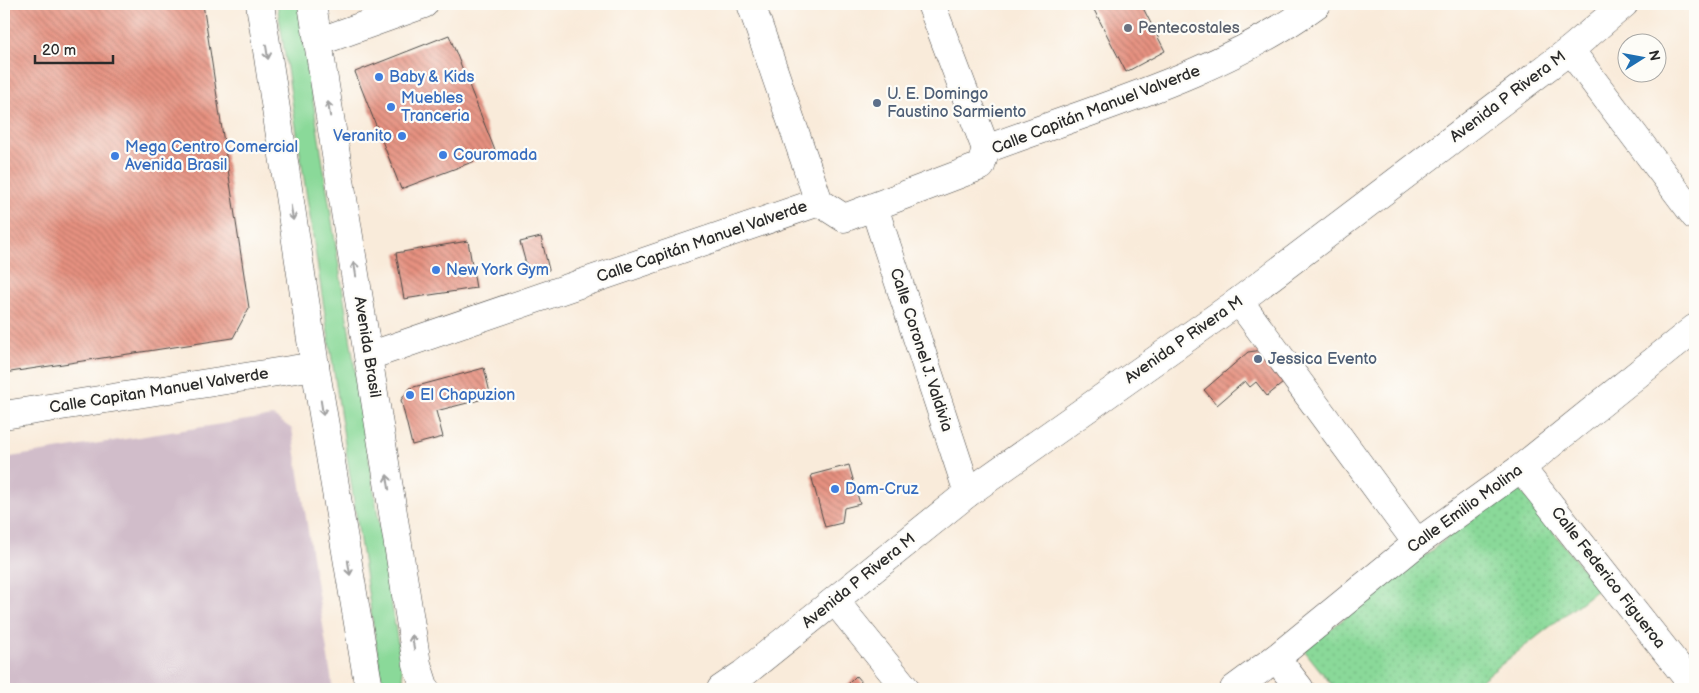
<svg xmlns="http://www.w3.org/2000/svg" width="1699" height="693" font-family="'Balsamiq Sans',sans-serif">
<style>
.industrial{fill:#d1bdca}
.grass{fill:#8ad999;stroke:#5a8262}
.park{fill:url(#park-dots);stroke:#5a8262}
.building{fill:url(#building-back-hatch)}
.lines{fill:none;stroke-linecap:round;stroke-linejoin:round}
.street-casing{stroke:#4a4845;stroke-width:29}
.secondary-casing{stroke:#4a4845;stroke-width:29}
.street{stroke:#fff;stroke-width:28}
.secondary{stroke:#fff;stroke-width:28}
.oneway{stroke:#a0a0a0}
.worship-dot{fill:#6b7280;stroke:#fdfcf7;stroke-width:2}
.shop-dot{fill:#3f7fe0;stroke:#fdfcf7;stroke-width:2}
.service-dot{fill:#5c6f8a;stroke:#fdfcf7;stroke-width:2}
.labels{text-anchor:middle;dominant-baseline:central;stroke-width:4.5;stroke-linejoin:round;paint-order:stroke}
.worship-label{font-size:16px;fill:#5b616d;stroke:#fdfcf7;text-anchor:start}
.shop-label{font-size:16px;fill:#366cbe;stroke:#fdfcf7;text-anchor:start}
.service-label{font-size:16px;fill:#4e5e75;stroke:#fdfcf7;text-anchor:start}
.street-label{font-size:16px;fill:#2b2b2b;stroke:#fdfcf7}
</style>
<defs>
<pattern id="park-dots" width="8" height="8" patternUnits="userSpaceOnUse" patternTransform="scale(1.25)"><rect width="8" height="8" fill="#8ad999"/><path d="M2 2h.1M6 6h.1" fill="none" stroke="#77ba84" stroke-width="1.8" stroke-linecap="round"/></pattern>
<pattern id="building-back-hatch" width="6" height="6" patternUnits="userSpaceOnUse" patternTransform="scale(1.25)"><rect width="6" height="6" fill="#e69180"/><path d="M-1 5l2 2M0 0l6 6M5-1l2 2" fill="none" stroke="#bb7769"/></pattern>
</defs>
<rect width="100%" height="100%" fill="#fdfcf7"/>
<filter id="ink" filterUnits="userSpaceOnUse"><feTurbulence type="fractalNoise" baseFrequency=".02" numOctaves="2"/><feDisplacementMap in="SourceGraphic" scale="10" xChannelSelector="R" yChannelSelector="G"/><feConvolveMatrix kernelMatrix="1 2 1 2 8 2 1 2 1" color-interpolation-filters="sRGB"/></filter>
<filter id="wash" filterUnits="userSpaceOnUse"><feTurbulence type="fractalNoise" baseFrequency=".0096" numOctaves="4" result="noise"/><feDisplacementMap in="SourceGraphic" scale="20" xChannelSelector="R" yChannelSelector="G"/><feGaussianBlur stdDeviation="1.12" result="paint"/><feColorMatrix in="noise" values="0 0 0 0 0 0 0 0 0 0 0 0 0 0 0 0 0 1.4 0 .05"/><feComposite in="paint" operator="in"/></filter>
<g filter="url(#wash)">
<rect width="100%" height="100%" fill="#f9ebda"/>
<polygon class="industrial" points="273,416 292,429 333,689 4,689 4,458"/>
<polygon class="grass" points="277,4 298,4 405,689 383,689"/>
<polygon class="park" points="1516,484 1598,589 1470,689 1335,689 1304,650"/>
<g id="blocks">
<g class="building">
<polygon points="4,4 203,4 249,308 233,338 4,373"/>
<polygon points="1091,4 1141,4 1165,51 1126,72"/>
<polygon points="449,35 496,153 401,189 355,72"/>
<polygon points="541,237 549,270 529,275 520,242"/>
<polygon points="468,241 476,288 404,299 396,253"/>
<polygon points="1263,350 1288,379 1267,396 1256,382 1250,387 1245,381 1217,405 1204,390 1248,352"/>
<polygon points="484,368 491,397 436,411 443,437 412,445 401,400 410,388"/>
<polygon points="849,465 860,504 844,508 842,523 825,527 811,475"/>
<polygon points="856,676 867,689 843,689"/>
</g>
</g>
</g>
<g filter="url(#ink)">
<use href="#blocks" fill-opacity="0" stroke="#4a4845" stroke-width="1"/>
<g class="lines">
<g class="street-casing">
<g id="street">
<polyline points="751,4 819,202"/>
<polyline points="931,4 986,149"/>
<polyline points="318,42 424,4"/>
<polyline points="1570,50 1695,216"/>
<polyline points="874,207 968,493"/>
<polyline points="1239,301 1417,543"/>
<path d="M369,356L819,202L844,218L981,166L986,149C1096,108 1222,74 1317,4"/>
<polyline points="4,415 315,366"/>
<polyline points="1521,468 1695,688"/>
<polyline points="835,601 906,689"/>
<polyline points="1276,658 1300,689"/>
<polyline points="1234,689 1276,658 1417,543 1521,468 1695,328"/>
</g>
</g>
<g class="secondary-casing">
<g id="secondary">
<polyline points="260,4 315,366 369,689"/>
<polyline points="312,4 417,664 425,689"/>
<polyline points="721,689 743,674 968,493 1239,301 1570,50 1624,4"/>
</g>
</g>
<use href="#street" class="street"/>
<use href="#secondary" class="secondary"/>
</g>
<defs><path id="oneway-shaft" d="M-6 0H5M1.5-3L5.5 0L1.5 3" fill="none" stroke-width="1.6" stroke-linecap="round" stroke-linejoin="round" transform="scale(1.25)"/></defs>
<g class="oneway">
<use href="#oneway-shaft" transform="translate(267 52) rotate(81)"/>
<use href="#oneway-shaft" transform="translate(329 109) rotate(-99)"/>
<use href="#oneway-shaft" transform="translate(292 213) rotate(81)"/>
<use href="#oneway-shaft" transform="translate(355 269) rotate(-99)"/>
<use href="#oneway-shaft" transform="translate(322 408) rotate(81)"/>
<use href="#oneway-shaft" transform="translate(388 482) rotate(-99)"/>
<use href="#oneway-shaft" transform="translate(349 568) rotate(81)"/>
<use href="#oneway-shaft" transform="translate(413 642) rotate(-99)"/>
</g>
</g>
<circle class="worship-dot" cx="1128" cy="28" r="5"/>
<g class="shop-dot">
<circle cx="379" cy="77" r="5"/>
<circle cx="391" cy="107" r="5"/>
<circle cx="402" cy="136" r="5"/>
<circle cx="443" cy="155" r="5"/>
<circle cx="115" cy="156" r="5"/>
<circle cx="436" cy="270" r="5"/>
<circle cx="410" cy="395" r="5"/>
<circle cx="835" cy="489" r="5"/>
</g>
<g class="service-dot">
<circle cx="877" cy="103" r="5"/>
<circle cx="1258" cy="359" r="5"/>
</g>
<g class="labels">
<g class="worship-label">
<text x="1138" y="28">Pentecostales</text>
</g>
<g class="shop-label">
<text x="389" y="77">Baby &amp; Kids</text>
<text x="401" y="98">Muebles<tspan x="401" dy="18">Tranceria</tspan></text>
<text x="392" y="136" text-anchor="end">Veranito</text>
<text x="125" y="147">Mega Centro Comercial<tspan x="125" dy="18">Avenida Brasil</tspan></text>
<text x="453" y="155">Couromada</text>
<text x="446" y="270">New York Gym</text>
<text x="420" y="395">El Chapuzion</text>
<text x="845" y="489">Dam-Cruz</text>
</g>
<g class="service-label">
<text x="887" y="94">U. E. Domingo<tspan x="887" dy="18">Faustino Sarmiento</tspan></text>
<text x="1268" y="359">Jessica Evento</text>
</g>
<g class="street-label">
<text transform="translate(1508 97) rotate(-37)">Avenida P Rivera M</text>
<text transform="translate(1096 110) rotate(-21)">Calle Capitán Manuel Valverde</text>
<text transform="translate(702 242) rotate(-19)">Calle Capitán Manuel Valverde</text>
<text transform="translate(1184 340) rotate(-35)">Avenida P Rivera M</text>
<text transform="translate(367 347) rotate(81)">Avenida Brasil</text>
<text transform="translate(921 350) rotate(72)">Calle Coronel J. Valdivia</text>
<text transform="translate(159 391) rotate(-9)">Calle Capitan Manuel Valverde</text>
<text transform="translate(1465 509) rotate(-36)">Calle Emilio Molina</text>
<text transform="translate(1608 578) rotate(52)">Calle Federico Figueroa</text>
<text transform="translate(859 581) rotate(-39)">Avenida P Rivera M</text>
</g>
</g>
<rect width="1699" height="693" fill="none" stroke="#fdfcf7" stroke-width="20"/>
<g transform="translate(1642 58) rotate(79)"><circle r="24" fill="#fdfcf7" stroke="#a9a8a5"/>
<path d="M0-4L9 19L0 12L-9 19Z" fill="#1f6fb2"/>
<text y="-8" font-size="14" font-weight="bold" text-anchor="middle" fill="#2b2b2b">N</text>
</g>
<path d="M35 55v8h78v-8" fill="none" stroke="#2b2b2b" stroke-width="2.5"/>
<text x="42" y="55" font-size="15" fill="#2b2b2b" stroke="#fdfcf7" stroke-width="4" paint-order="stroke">20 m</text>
</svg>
